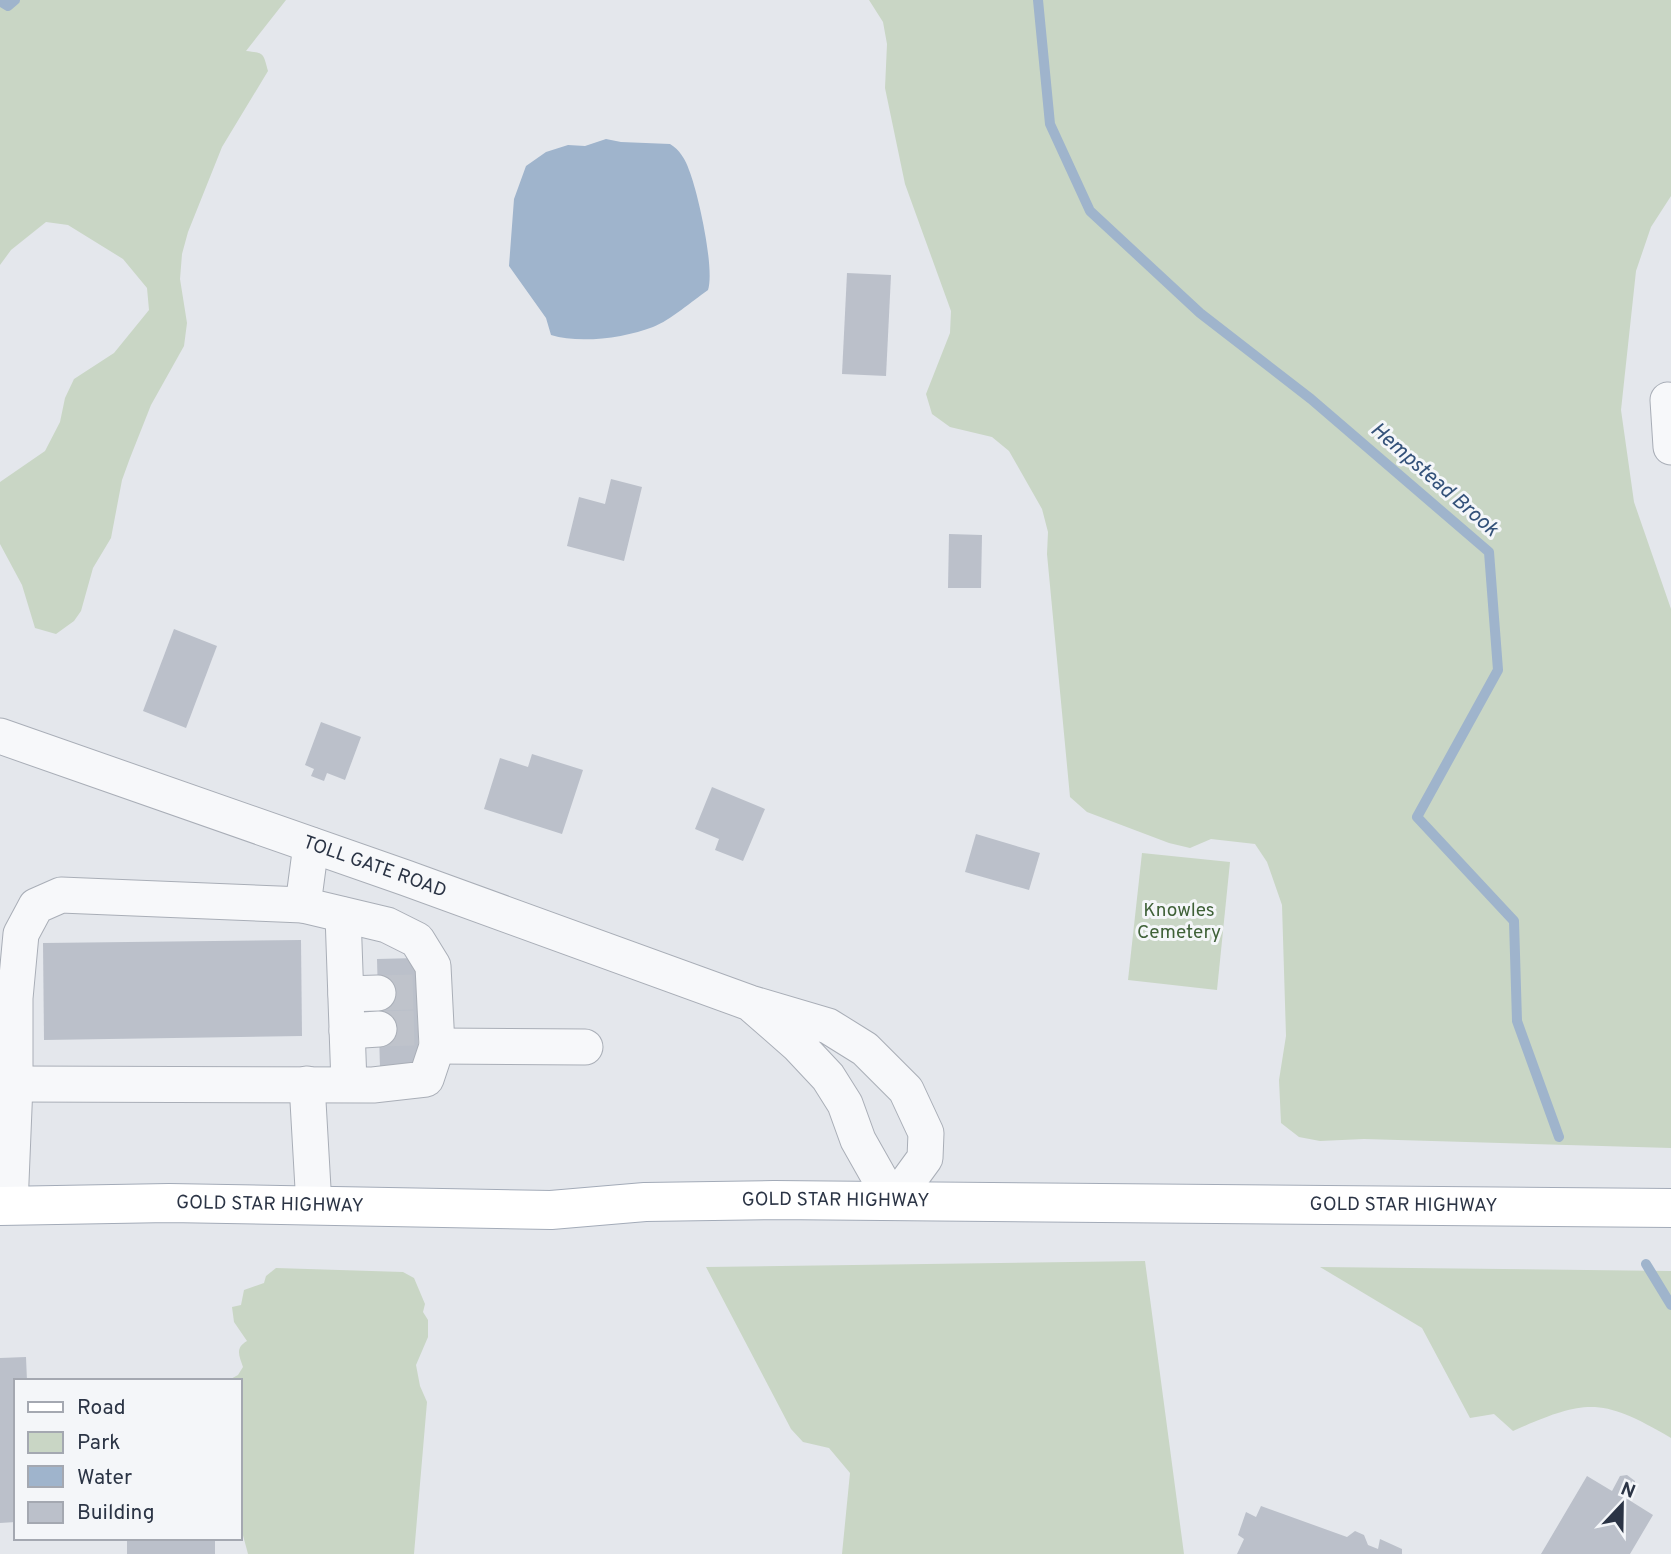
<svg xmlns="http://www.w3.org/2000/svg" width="1671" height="1554" font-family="Overpass,sans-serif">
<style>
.green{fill:#c9d6c5}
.water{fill:#9fb4cc}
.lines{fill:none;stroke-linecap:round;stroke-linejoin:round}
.stream{stroke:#9fb4cc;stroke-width:10}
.building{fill:#bbc0ca}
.minor-tunnel{stroke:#bfc3cb;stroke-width:35;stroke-dasharray:35 18;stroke-linecap:butt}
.minor-casing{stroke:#a9aeb7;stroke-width:37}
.major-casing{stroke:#a3abb8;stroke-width:40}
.minor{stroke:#f7f8fa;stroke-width:35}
.major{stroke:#fff;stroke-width:38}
.labels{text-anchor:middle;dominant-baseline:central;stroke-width:6;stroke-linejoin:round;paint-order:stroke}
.street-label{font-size:19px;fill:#2b3445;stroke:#f4f6f9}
.park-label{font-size:19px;fill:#3f6138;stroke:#f4f6f9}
.water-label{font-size:21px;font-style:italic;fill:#34527a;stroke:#f4f6f9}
</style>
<rect width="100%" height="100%" fill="#e4e7ec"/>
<g class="green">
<path d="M0,0H286L246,51C264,53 263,52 268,71L222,147L188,232L182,254L180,279L187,323L184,346L151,405L130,458L122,480L111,538L93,568L81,611L74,621L56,634L35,628L22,585L0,544V482L45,451L60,422L65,398L74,379L114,353L149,310L147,288L123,259L68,225L46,222L11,250L0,265Z"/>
<polygon points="869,0 1671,0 1671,196 1651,227 1636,271 1621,410 1634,502 1671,609 1671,1148 1364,1139 1320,1141 1299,1137 1281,1123 1279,1080 1286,1036 1282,905 1267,862 1255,844 1211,839 1190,848 1169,843 1087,812 1070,797 1047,554 1048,532 1042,509 1009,451 992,437 950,427 932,414 926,394 950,333 951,311 905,184 885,88 887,44 883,22"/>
<polygon points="1142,853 1230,862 1217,990 1128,980"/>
<polygon points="1145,1261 1184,1554 842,1554 850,1473 829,1448 803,1442 791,1429 706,1267"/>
<path d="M1320,1267L1671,1271V1438C1601,1397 1586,1399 1513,1431L1494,1414L1470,1418L1422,1328Z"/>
<path d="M276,1268L403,1272L414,1278L425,1304L423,1312L428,1320V1337L416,1365L420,1386L427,1402L414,1554H248L240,1524V1381H227L238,1375L243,1367C239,1355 235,1348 247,1341L234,1322L232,1307L241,1305L244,1290L264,1283L266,1276Z"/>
</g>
<path class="water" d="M606,139L621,142L670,144C679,149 686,160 689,170C698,192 715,269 708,290C692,301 671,320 653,327C625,338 579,344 551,335L546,318L509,266L514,199L526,166L546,152L568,145L585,146Z"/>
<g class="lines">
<g class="stream">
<polyline points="1038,0 1050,124 1090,211 1200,313 1311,399 1489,552 1498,670 1417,817 1514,921 1517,1021 1559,1137"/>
<polyline points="0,1 8,6 15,0"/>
<polyline points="1646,1264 1671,1305"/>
</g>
</g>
<g class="building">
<polygon points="847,273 891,275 886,376 842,374"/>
<polygon points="611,479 642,487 624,561 567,546 579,497 605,504"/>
<polygon points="949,534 982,535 981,588 948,588"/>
<polygon points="174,629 217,646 186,728 143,711"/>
<polygon points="321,722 361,737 345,780 327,773 324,781 311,776 314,769 305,765"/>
<polygon points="532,754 583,770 562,834 484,809 500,758 528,767"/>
<polygon points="712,787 765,809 743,861 715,850 719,839 695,829"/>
<polygon points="976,834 1040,853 1029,890 965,872"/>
<polygon points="301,940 302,1036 44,1040 43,943"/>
<polygon points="416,958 419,1067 380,1068 377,959"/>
<polygon points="26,1357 27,1381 16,1381 16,1522 0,1523 0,1358"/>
<polygon points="1627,1475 1635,1481 1635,1487 1629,1500 1653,1515 1630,1554 1541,1554 1587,1476 1612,1491 1620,1476"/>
<polygon points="1261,1506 1347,1537 1355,1531 1364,1535 1368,1545 1378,1549 1380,1539 1402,1549 1402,1554 1237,1554 1244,1539 1238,1535 1246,1512 1256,1517"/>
<rect x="127" y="1538" width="88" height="16"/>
</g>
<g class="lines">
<g class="minor-tunnel">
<polyline points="378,993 417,992"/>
<polyline points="379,1029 418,1028"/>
</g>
<g class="minor-casing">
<g id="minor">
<polyline points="1668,400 1671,447"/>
<path id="s1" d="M0,736L406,878L750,1003L828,1026L865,1049L906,1090L926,1133L925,1158L893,1202L858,1140L845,1104L828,1077L798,1045L750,1003"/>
<polyline points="343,915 349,1084"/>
<polyline points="346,994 378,993"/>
<polyline points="347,1031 379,1029"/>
<polyline points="437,1046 585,1047"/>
<polyline points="15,1084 373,1085 426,1079 437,1046 433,966 417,940 387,925 303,905 311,845"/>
<polyline points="307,1084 314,1206"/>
<polyline points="10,1206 15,1084 15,998 21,934 36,906 61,895 303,905"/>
</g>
</g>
<g class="major-casing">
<g id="major">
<path id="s2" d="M0,1206L169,1203L551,1210L645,1202L774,1200L1671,1208"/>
</g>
</g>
<use href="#minor" class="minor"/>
<use href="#major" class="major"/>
</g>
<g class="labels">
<g class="street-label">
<text stroke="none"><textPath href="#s1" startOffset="397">TOLL GATE ROAD</textPath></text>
<text stroke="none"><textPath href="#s2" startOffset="836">GOLD STAR HIGHWAY</textPath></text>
<text stroke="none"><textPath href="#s2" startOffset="270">GOLD STAR HIGHWAY</textPath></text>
<text stroke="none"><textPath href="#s2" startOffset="1404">GOLD STAR HIGHWAY</textPath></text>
</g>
<g class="park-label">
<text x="1179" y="911">Knowles<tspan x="1179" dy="22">Cemetery</tspan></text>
</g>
<g class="water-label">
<text transform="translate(1434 480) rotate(41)">Hempstead Brook</text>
</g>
</g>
<rect x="14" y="1379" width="228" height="161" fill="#f4f6f9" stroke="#a4a8b1" stroke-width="2"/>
<rect x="28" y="1402" width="35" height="10" fill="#ffffff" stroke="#a4a8b1" stroke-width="2"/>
<text x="77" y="1414" font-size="21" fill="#2b3445">Road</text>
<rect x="28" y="1432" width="35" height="21" fill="#c9d6c5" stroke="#a4a8b1" stroke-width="2"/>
<text x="77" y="1449" font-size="21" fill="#2b3445">Park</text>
<rect x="28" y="1466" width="35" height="21" fill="#9fb4cc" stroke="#a4a8b1" stroke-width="2"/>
<text x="77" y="1484" font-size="21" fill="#2b3445">Water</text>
<rect x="28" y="1502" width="35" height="21" fill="#bbc0ca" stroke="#a4a8b1" stroke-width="2"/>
<text x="77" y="1519" font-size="21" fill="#2b3445">Building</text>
<g transform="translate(1622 1505) rotate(22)" stroke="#f4f6f9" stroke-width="5" paint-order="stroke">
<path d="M0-5L12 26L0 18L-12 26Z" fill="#2b3445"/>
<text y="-10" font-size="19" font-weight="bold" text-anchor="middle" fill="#2b3445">N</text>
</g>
</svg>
